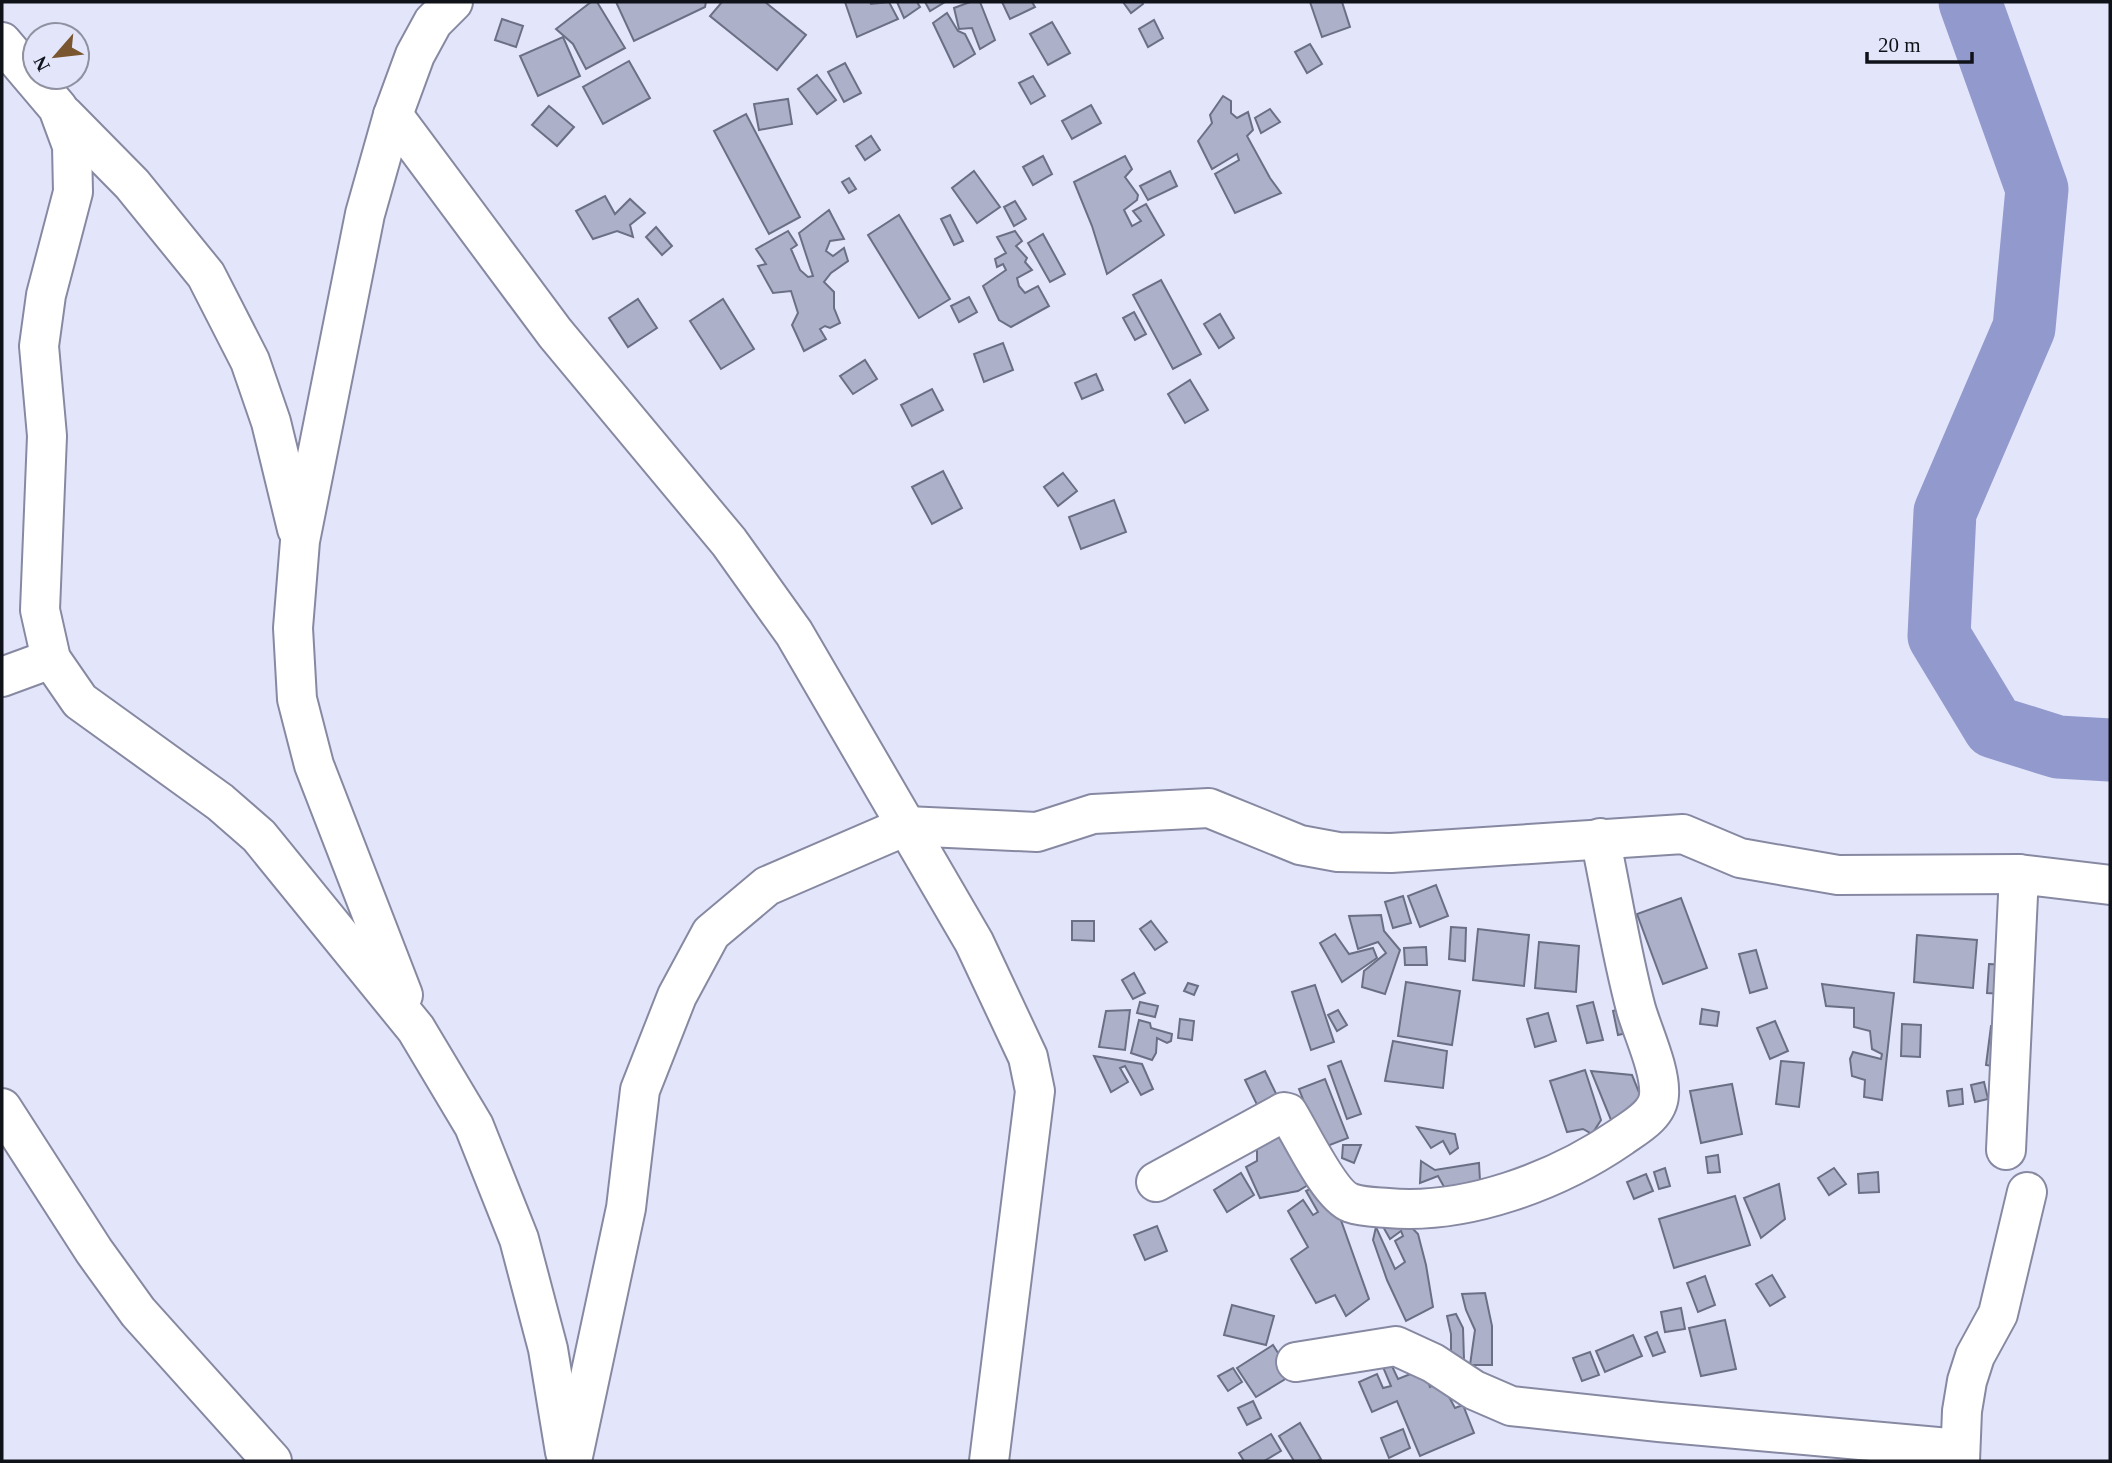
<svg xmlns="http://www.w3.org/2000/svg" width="2112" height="1463" font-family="Georgia,serif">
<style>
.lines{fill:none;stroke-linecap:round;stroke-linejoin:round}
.river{stroke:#9299cc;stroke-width:63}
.building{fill:#acb1c9;stroke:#6b6f85;stroke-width:2}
.minor-casing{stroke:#8689a1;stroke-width:42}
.minor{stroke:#fff;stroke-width:38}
</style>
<rect width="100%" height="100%" fill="#e3e6fb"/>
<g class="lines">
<polyline class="river" points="1970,2 2037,189 2024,328 1945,512 1939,636 1994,727 2058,747 2110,750"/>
</g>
<g class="building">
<polygon points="591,2 597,2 625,48 586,69 573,44 556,29"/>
<polygon points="616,2 706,2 705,7 634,41"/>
<polygon points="722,2 765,2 806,35 777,70 710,16"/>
<polygon points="845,2 870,2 871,4 889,2 898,19 857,37"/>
<polygon points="897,2 917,2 920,7 904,18"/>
<polygon points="925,2 945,2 930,11"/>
<polygon points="970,2 980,2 995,40 980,49 972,28 959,29 954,8"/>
<polygon points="1002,2 1032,2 1035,7 1010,19"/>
<polygon points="1123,2 1142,2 1143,4 1131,13"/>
<polygon points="1310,2 1342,2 1350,27 1322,37"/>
<polygon points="947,13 958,31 965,34 975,54 954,67 933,23"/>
<polygon points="502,19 523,26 516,47 495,40"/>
<polygon points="1154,20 1163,38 1148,47 1139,29"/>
<polygon points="1052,22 1070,53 1048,65 1030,34"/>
<polygon points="563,37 580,76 538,96 520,56"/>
<polygon points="1310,44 1322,64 1307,73 1295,52"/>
<polygon points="629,61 650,98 603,124 583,87"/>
<polygon points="845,63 861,93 844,102 828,72"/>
<polygon points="817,75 836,100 817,114 798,89"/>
<polygon points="1033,76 1045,96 1031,104 1019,83"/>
<polygon points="1223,96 1231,101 1231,113 1237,118 1248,112 1253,130 1247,136 1270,178 1281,193 1235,213 1215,174 1239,160 1237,154 1212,169 1198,141 1212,123 1210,115"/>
<polygon points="788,99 792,124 759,130 754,104"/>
<polygon points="1091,105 1101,123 1072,139 1062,121"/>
<polygon points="549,106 574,127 557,146 532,125"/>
<polygon points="1270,109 1280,122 1261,133 1255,118"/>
<polygon points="746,114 800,217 769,234 714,131"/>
<polygon points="871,136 880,150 865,160 856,146"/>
<polygon points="1043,156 1052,174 1033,185 1023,167"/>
<polygon points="1125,156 1132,169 1125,177 1138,195 1137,200 1124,210 1132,226 1141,221 1133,211 1146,204 1164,235 1107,274 1092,226 1074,182"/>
<polygon points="974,171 1000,207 977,223 952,188"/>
<polygon points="1170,171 1177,186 1148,200 1140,186"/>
<polygon points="849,178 856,189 849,193 842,182"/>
<polygon points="605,196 615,214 630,199 645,213 630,225 633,237 617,231 593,239 576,211"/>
<polygon points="1015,201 1026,219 1014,226 1004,207"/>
<polygon points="829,210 844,239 830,241 826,251 833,256 844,248 848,261 831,273 824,282 834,292 834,308 840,323 830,328 825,326 820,329 826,339 804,351 792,325 798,313 791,291 773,293 758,266 766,264 756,249 788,231 797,245 791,249 800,270 808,277 813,276 799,233"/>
<polygon points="899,215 950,299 919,318 868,235"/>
<polygon points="950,215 963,241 954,245 941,219"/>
<polygon points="656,227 672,246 662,255 646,237"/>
<polygon points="1015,231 1022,241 1016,246 1027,258 1025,262 1032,270 1017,278 1019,286 1025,293 1038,286 1049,306 1011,327 999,320 983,286 1006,270 1003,264 997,267 995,259 1006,253 997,237"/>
<polygon points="1043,234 1065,274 1050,282 1028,243"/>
<polygon points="1161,280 1201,354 1173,369 1133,295"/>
<polygon points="969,297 977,312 959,322 951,306"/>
<polygon points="638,299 657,328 628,347 609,318"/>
<polygon points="723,299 754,349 721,369 690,321"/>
<polygon points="1134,312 1146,334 1135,340 1123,318"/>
<polygon points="1220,314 1234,338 1219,348 1204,324"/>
<polygon points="1003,343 1013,370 984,382 974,354"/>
<polygon points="865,360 877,379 853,394 840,376"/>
<polygon points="1096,374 1103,390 1082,399 1075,383"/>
<polygon points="1190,380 1208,410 1185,423 1168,394"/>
<polygon points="932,389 943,410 912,426 901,405"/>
<polygon points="943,471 962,508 932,524 912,487"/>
<polygon points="1063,473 1077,491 1058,506 1044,487"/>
<polygon points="1114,500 1126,532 1081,549 1069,517"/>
<polygon points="1436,885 1448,916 1420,927 1408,896"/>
<polygon points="1403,896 1411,923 1393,928 1385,902"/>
<polygon points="1681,898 1707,968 1663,984 1637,914"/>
<polygon points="1381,915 1384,931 1400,950 1385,994 1362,987 1364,971 1386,953 1378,942 1358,949 1349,916"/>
<polygon points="1072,921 1094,921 1094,941 1072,940"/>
<polygon points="1151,921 1167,942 1155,950 1140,929"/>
<polygon points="1451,927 1466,928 1465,961 1449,959"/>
<polygon points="1478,929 1529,935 1524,986 1473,980"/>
<polygon points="1335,934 1349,954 1373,948 1377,958 1342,982 1320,943"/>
<polygon points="1917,935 1977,940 1973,988 1914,982"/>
<polygon points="1539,942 1579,946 1576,992 1535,988"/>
<polygon points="1426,947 1427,965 1405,965 1404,948"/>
<polygon points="1756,950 1767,988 1750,993 1739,954"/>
<polygon points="1989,964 2006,965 2003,994 1987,993"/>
<polygon points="1134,973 1145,993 1133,999 1122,980"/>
<polygon points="1406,982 1460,991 1452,1045 1398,1036"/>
<polygon points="1188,983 1198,986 1194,995 1184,991"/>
<polygon points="1822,984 1894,993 1882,1100 1864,1097 1865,1080 1852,1076 1850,1059 1853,1052 1881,1059 1882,1054 1872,1049 1870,1031 1854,1027 1854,1008 1826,1006"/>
<polygon points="1315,985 1334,1042 1311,1050 1292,992"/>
<polygon points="1140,1002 1158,1006 1155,1017 1137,1013"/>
<polygon points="1593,1002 1603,1040 1587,1043 1577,1006"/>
<polygon points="1625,1007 1631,1032 1618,1035 1613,1011"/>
<polygon points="1702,1009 1719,1012 1717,1026 1700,1024"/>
<polygon points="1130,1010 1125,1050 1099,1047 1106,1011"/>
<polygon points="1338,1010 1347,1025 1337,1031 1328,1015"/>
<polygon points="1548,1013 1556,1041 1535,1047 1527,1019"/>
<polygon points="1180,1019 1194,1021 1192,1040 1178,1038"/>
<polygon points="1139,1020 1150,1023 1151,1028 1172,1034 1171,1041 1167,1043 1157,1038 1156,1053 1152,1060 1131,1053"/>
<polygon points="1775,1021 1788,1051 1770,1059 1757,1028"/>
<polygon points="1902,1024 1921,1025 1920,1057 1901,1056"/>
<polygon points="1991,1026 2009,1028 2003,1068 1986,1065"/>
<polygon points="1393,1041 1447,1051 1443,1088 1385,1081"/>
<polygon points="1094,1056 1142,1064 1153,1089 1141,1095 1125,1066 1120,1068 1128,1082 1111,1092"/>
<polygon points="1341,1061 1361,1114 1347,1119 1328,1066"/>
<polygon points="1781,1061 1804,1063 1799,1107 1776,1104"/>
<polygon points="1585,1070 1601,1120 1592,1134 1583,1129 1567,1132 1550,1081"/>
<polygon points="1265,1071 1283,1108 1263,1117 1245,1080"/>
<polygon points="1591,1071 1632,1075 1645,1107 1611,1120"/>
<polygon points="1325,1079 1348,1138 1322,1148 1299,1089"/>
<polygon points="1984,1082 1988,1099 1975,1102 1971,1085"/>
<polygon points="1732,1084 1742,1134 1701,1143 1690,1091"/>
<polygon points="1962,1089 1963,1104 1949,1106 1947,1091"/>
<polygon points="1293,1123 1321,1177 1298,1191 1260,1198 1246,1167 1257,1161 1257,1149"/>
<polygon points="1417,1127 1455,1134 1458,1148 1450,1154 1443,1141 1431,1148"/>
<polygon points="1343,1145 1361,1145 1354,1163 1342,1158"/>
<polygon points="1718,1155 1720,1172 1708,1173 1706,1157"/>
<polygon points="1421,1161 1435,1170 1479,1163 1480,1181 1448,1194 1438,1176 1420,1183"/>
<polygon points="1665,1168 1670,1186 1659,1189 1654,1172"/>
<polygon points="1834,1168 1846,1184 1829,1195 1818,1178"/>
<polygon points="1878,1172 1879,1192 1859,1193 1858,1174"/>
<polygon points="1241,1173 1254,1195 1227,1212 1214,1190"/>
<polygon points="1646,1174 1653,1191 1634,1199 1627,1182"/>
<polygon points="1327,1181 1369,1299 1346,1316 1335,1295 1316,1303 1291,1259 1308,1247 1288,1211 1303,1200 1313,1215 1318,1212 1306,1191"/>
<polygon points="1779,1184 1785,1219 1761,1238 1744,1198"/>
<polygon points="1735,1196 1750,1245 1674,1268 1659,1219"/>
<polygon points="1401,1217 1418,1234 1426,1265 1433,1307 1406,1321 1387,1280 1373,1240 1376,1227 1395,1269 1405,1262 1395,1241 1403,1236 1401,1231 1390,1239 1381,1223"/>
<polygon points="1157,1226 1167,1251 1145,1260 1134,1235"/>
<polygon points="1772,1275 1785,1297 1770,1306 1756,1284"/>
<polygon points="1705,1276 1715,1305 1698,1312 1687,1283"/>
<polygon points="1485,1293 1492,1326 1492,1365 1470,1365 1475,1330 1466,1310 1462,1294"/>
<polygon points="1232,1305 1274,1316 1266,1345 1224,1335"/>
<polygon points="1681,1308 1685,1329 1665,1332 1661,1312"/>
<polygon points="1456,1314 1463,1328 1464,1360 1451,1361 1451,1334 1447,1316"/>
<polygon points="1725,1320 1736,1369 1701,1376 1689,1328"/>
<polygon points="1657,1332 1665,1352 1653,1356 1645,1337"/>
<polygon points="1633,1335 1642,1356 1605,1372 1596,1351"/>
<polygon points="1273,1345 1292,1375 1256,1397 1237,1368"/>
<polygon points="1590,1352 1599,1375 1582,1381 1573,1358"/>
<polygon points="1391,1364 1398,1379 1423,1369 1430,1387 1441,1382 1455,1408 1463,1405 1474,1433 1420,1456 1397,1401 1372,1412 1359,1382 1377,1374 1383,1388 1391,1386 1383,1367"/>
<polygon points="1233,1368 1242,1382 1228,1391 1218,1376"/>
<polygon points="1253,1401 1261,1418 1247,1425 1238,1408"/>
<polygon points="1300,1423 1321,1459 1317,1461 1294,1461 1279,1436"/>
<polygon points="1403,1429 1410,1448 1389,1458 1381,1438"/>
<polygon points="1271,1434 1281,1451 1264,1461 1244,1461 1239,1453"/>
</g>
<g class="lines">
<g class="minor-casing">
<g id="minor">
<polyline points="2,42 58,108 72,146 73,192 46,295 39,346 47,436 40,610 51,659 80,701 220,802 259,836 416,1029 474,1126 519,1239 548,1349 565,1452"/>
<polyline points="64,115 132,184 206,275 250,361 271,422 297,529"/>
<polyline points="393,115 555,333 729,542 794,633 974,942 1028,1057 1035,1091 989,1461"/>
<polyline points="2,677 51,659"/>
<polyline points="403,995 314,765 297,699 293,628 300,541 365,214 393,115 415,55 433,22 453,2"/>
<polyline points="2,1108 94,1251 138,1312 272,1461"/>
<polyline points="2006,1150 2019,874 2110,885"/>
<path d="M1156,1182L1284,1112L1288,1113C1301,1134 1330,1196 1351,1203C1362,1207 1376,1207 1388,1208C1466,1215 1557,1181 1621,1137C1635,1127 1658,1115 1659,1095C1661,1071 1643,1033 1636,1009C1621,953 1612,894 1600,838"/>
<polyline points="1296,1362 1396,1346 1433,1363 1474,1390 1511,1406 1659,1422 1960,1449"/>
<polyline points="572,1461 626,1208 640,1090 677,996 711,933 767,886 906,826 1037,832 1093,814 1209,808 1300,845 1338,852 1391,853 1683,834 1740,858 1838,875 2019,874"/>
<polyline points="1960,1461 1962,1411 1967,1381 1975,1356 1998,1314 2027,1192"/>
</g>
</g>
<use href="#minor" class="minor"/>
</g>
<rect width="2112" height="1463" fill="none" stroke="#10121a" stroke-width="7"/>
<g transform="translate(56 56) rotate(242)"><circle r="33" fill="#e3e6fb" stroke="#8f91a1" stroke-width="2"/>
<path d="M0-5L12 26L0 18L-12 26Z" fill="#79562f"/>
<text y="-10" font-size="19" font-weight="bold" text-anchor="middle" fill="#10121a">N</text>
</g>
<path d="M1867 52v10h105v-10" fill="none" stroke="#10121a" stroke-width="3.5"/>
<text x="1878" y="52" font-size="21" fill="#10121a" stroke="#e3e6fb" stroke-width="5" paint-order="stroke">20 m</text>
</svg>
